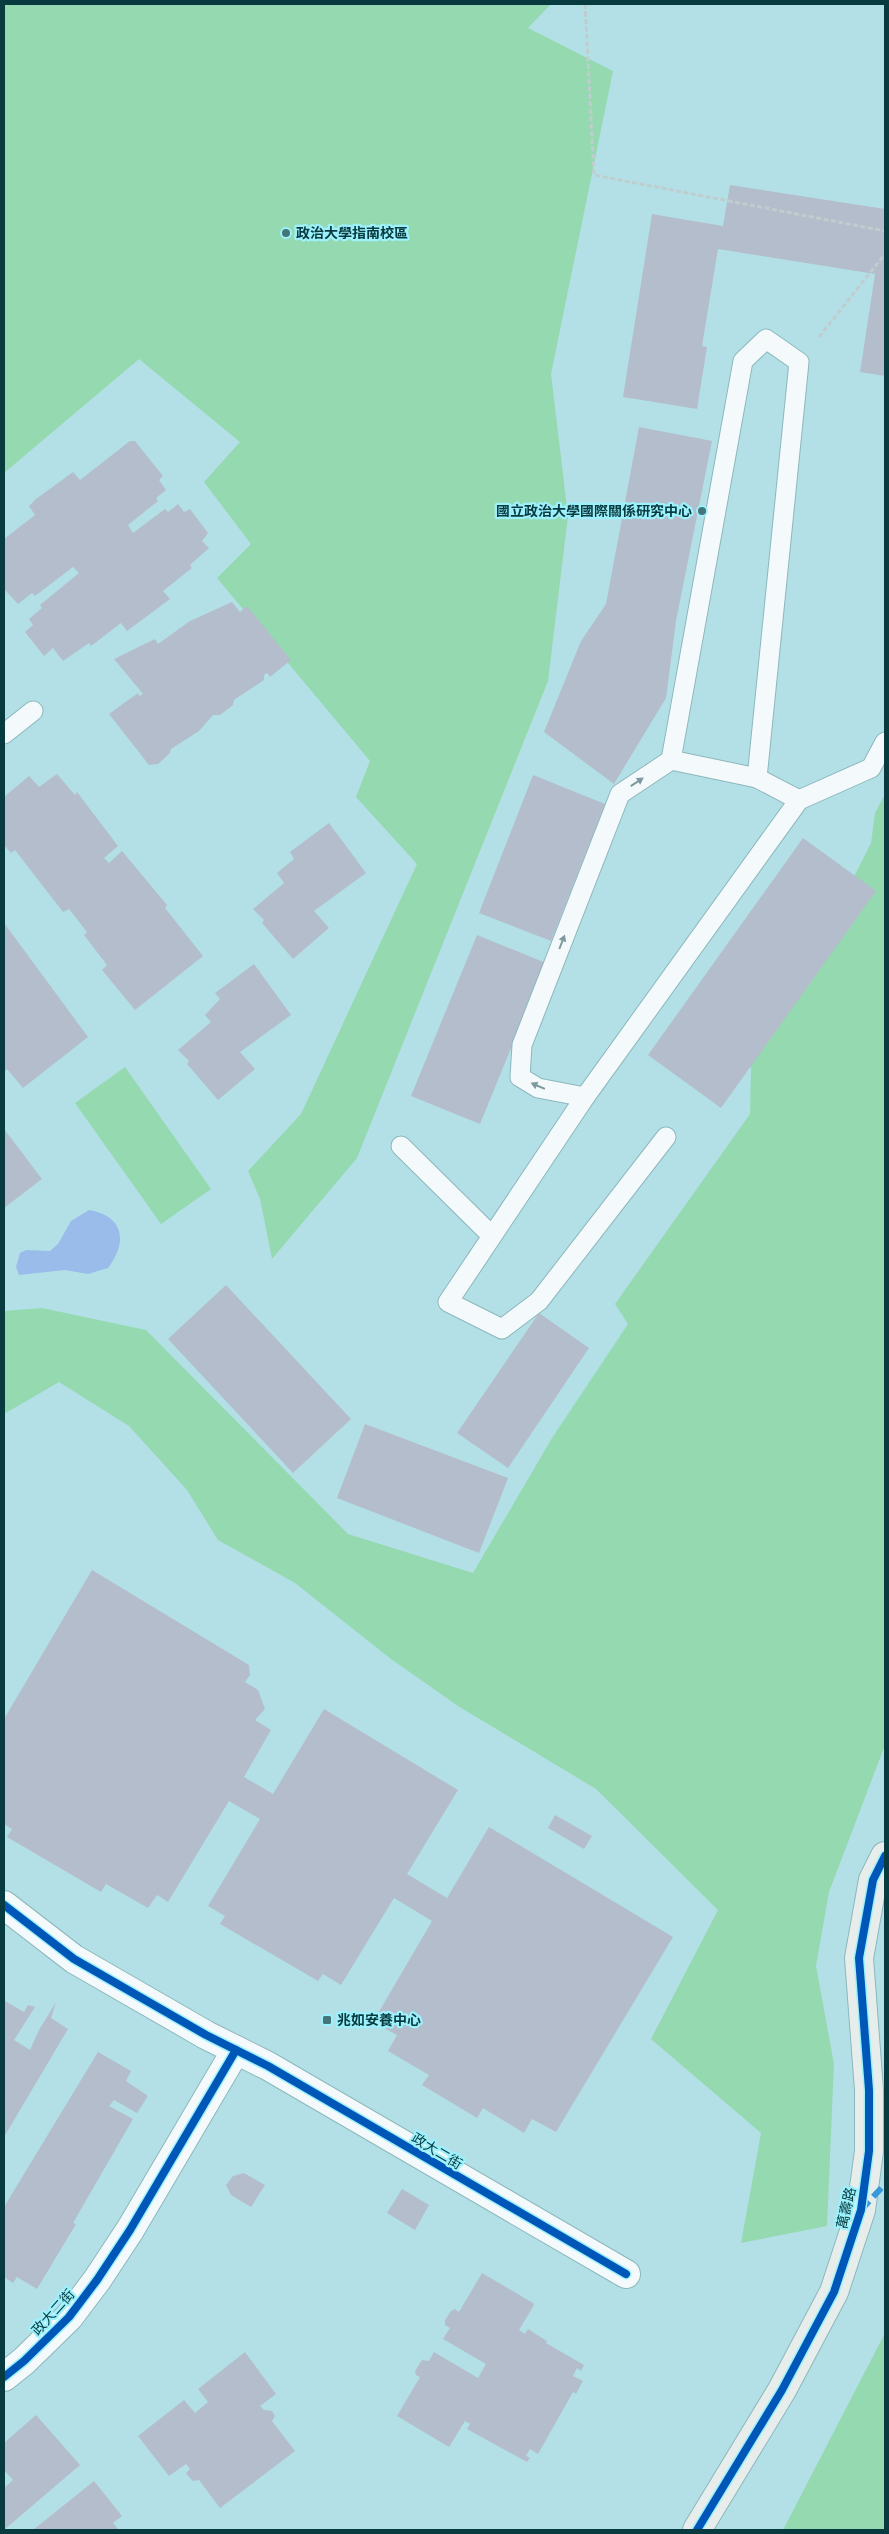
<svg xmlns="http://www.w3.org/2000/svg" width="889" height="2534" font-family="Arial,'Noto Sans TC',sans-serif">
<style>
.green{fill:#94d9af}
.water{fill:#9abcea}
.building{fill:#b4bdcb}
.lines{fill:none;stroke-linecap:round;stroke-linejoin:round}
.lane-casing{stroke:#8cb7bc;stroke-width:21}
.street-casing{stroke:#8cb7bc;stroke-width:30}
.secondary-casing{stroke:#8cb7bc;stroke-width:30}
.path{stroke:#bfcdcf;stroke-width:3;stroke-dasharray:5 2.5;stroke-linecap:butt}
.lane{stroke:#f4fafb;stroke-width:19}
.street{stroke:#f4fafb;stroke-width:28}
.secondary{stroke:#e7edeb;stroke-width:28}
.quiet{stroke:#3798da;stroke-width:6;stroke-dasharray:12 6;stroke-linecap:butt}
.cycleway-casing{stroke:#9df1fc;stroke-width:11}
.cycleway{stroke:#0057b8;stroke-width:8}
.oneway{fill:#7e9a9e}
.poi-dot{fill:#43757a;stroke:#9df1fc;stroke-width:2}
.labels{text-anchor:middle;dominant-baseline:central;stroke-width:4.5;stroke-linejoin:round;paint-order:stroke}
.poi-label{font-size:14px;font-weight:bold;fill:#073b40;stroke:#9df1fc;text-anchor:start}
.street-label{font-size:14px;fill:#073b40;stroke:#9df1fc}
</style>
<rect width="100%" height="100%" fill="#b3e0e6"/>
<g class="green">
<polygon points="4,4 551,4 528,28 613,71 551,374 568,516 548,681 357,1158 272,1259 260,1199 248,1171 301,1114 417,864 356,797 370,761 217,578 251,544 204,482 240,442 139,359 4,473"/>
<polygon points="885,794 885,1745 829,1892 816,1966 834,2064 827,2226 741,2243 761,2133 651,2039 718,1910 596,1789 458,1706 391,1659 295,1583 218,1540 187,1490 129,1426 59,1382 4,1414 4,1311 42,1308 146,1330 348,1534 473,1573 552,1438 628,1324 615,1304 750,1114 751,1069 744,1043 830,924 871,843 875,813"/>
<polygon points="125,1067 211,1189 161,1224 75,1103"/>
<polygon points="885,2333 885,2530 783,2530"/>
</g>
<path class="water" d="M89,1210C124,1216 128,1242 108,1268L88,1274L65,1270L19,1275L16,1267L20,1253L26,1250L50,1251L58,1244L71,1221Z"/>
<g class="building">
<polygon points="730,185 885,209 885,376 860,372 875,274 718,249 702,346 707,347 697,409 623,397 652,214 723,226"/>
<polygon points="639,427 712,441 676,621 666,698 614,784 544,732 581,641 606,604"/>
<polygon points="130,441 135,441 163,476 159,480 166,490 156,498 158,501 128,525 133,533 165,509 168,512 178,504 184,512 190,509 208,533 202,541 209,548 190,565 192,568 163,591 170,599 127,631 121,623 91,646 89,643 63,661 53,648 44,656 25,632 33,625 29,619 42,608 40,605 79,573 73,567 35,596 32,593 18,604 4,589 4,539 35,515 29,506 36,499 73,472 80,480"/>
<polygon points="232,602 240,612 247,606 291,660 270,677 267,673 264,675 264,680 234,700 233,705 220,715 213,715 199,731 171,749 170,753 158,764 149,765 109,714 138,693 139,696 143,694 114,659 155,639 158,644 190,621"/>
<polygon points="57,774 75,795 77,792 118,846 104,858 109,863 122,851 167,905 165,908 203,956 135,1010 102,970 107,965 84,935 87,932 69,909 63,912 15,850 11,853 4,845 4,797 29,776 39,787"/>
<polygon points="533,775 605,804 551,941 479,913"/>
<polygon points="329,823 366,873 314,911 329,928 293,959 262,923 264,920 253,909 284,883 277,873 294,859 290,852"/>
<polygon points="803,838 876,891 721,1108 648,1055"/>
<polygon points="4,923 88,1037 23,1088 7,1069 4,1072"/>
<polygon points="477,935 546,963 480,1124 411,1096"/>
<polygon points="254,964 291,1015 240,1052 255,1069 218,1100 187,1064 189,1061 178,1050 211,1022 205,1015 220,999 215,993"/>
<polygon points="4,1129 42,1179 4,1208"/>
<polygon points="226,1285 351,1419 293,1473 168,1339"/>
<polygon points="539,1313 589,1348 508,1468 457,1433"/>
<polygon points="365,1424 508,1478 479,1553 337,1498"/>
<polygon points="92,1570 249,1665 250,1675 245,1682 258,1690 265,1709 255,1720 271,1730 244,1777 273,1794 324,1709 458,1790 407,1874 447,1898 489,1827 673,1937 556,2132 532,2119 524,2133 483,2108 477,2118 422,2085 429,2075 388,2051 397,2035 373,2022 432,1921 394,1898 341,1985 323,1974 318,1981 220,1924 225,1916 208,1906 260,1819 229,1801 168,1902 157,1895 148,1908 106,1884 101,1892 7,1837 12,1829 4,1824 4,1719"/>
<polygon points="555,1815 592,1836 584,1849 548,1828"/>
<polygon points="5,2001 24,2012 28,2005 35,2007 14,2040 30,2050 39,2030 56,2002 51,2018 68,2029 4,2137"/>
<polygon points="98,2052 131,2071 126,2081 148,2096 137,2113 114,2100 109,2106 133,2119 73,2223 76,2224 37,2289 17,2277 13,2283 4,2277 4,2207"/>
<polygon points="244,2173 265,2185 251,2207 231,2195 226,2185 233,2176"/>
<polygon points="402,2189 429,2205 415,2230 387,2213"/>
<polygon points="482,2273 533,2303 534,2305 519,2330 525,2334 528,2329 547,2341 546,2343 584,2365 581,2371 577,2368 573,2376 583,2381 576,2394 573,2392 538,2454 530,2449 526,2456 530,2458 527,2462 467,2429 470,2424 465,2421 449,2447 397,2416 420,2377 416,2375 415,2371 422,2360 429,2361 434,2352 478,2378 486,2364 443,2339 450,2328 445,2325 445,2320 451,2311 455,2309 459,2312"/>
<polygon points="245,2352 276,2394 260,2406 264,2410 272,2411 275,2416 272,2421 295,2451 220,2508 199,2480 193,2481 188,2476 186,2473 190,2469 186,2464 169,2476 138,2436 184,2400 195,2413 208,2402 198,2389"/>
<polygon points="36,2415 80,2465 4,2530 4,2488 13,2480 4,2470 4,2443"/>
<polygon points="94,2481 122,2516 113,2523 119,2530 33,2530"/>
</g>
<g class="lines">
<g class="lane-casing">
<g id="lane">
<polygon points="766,339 799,362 757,778 671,760 743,361"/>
<polyline points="4,734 33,711"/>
<polyline points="757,778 799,800"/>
<polyline points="585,1097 538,1088 520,1077 522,1045 620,794 671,760"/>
<polyline points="666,1137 539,1301 502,1329 448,1302 585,1097 799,800 871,768 885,742"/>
<polyline points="401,1146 491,1235"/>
</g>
</g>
<g class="street-casing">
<g id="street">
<polyline points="4,1905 74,1959 206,2035 268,2066 626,2274"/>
<polyline points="4,2377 24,2361 69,2317 97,2280 130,2230 236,2050"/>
</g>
</g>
<g class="secondary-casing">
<polyline id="secondary" points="697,2530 782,2390 834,2292 861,2210 869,2151 869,2090 859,1958 873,1880 885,1856"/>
</g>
<g class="path">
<polyline points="585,4 594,175 885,231"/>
<polyline points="819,337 885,254"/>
</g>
<use href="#lane" class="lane"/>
<use href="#street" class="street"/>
<use href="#secondary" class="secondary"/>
<polyline class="quiet" points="861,2210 885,2184"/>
<g class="cycleway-casing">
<g id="cycleway">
<polyline points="4,1905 74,1959 206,2035 268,2066 626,2274"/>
<polyline points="4,2377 24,2361 69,2317 97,2280 130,2230 236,2050"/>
<polyline points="697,2530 782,2390 834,2292 861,2210 869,2151 869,2090 859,1958 873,1880 885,1856"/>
</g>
</g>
<use href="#cycleway" class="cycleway"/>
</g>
<defs><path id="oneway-solid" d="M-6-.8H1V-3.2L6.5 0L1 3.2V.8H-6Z" transform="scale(1.25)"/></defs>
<g class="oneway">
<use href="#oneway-solid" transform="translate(637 782) rotate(-33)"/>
<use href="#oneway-solid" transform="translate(562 942) rotate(-69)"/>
<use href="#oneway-solid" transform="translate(538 1086) rotate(-157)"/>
</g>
<g class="poi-dot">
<circle cx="286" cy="233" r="5"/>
<circle cx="702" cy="511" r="5"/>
<rect x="322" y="2015" width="10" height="10" rx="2.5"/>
</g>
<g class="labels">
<g class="poi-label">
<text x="296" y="233">政治大學指南校區</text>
<text x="692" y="511" text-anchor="end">國立政治大學國際關係研究中心</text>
<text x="337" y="2020">兆如安養中心</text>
</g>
<g class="street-label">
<text transform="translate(437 2151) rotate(31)">政大二街</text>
<text transform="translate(846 2208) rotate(-77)">萬壽路</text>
<text transform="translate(53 2312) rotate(-48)">政大二街</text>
</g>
</g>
<rect width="889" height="2534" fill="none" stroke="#073b40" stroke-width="10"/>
</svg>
